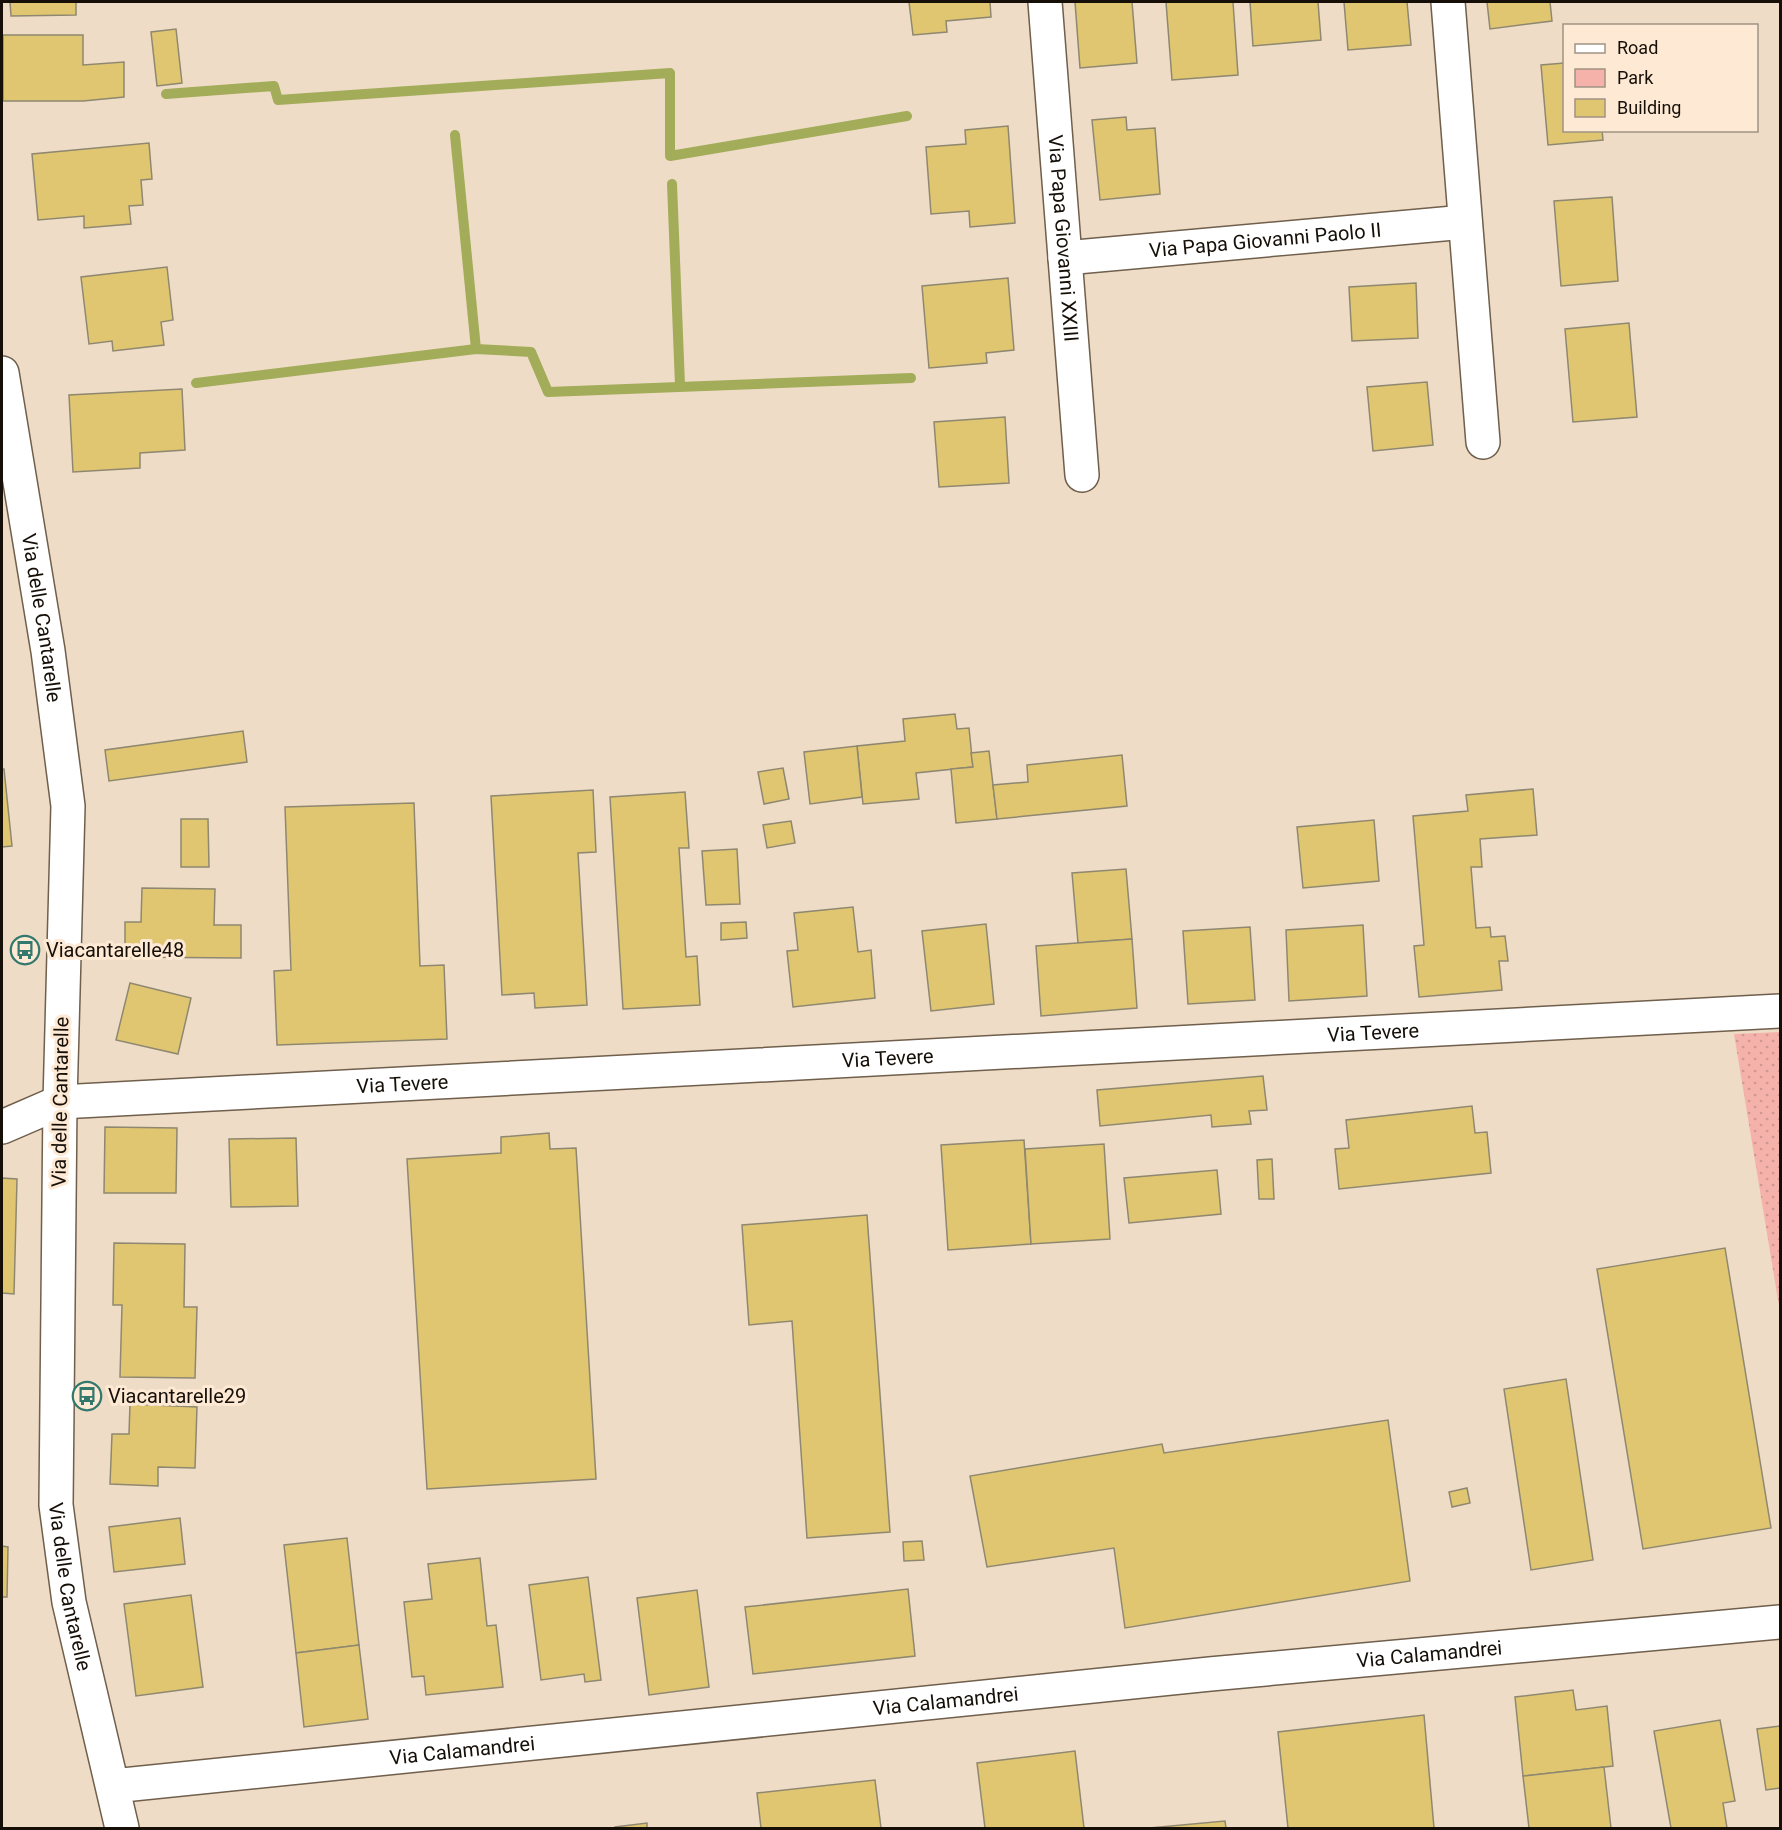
<svg xmlns="http://www.w3.org/2000/svg" width="1782" height="1830" font-family="Roboto,sans-serif">
<style>
.green{fill:url(#green-dots)}
.lines{fill:none;stroke-linecap:round;stroke-linejoin:round}
.stream{stroke:#a3ac59;stroke-width:10}
.building{fill:#e1c672;stroke:#8f8870;stroke-width:1.5}
.minor-casing{stroke:#6f5f4c;stroke-width:36}
.minor{stroke:#fff;stroke-width:33}
.labels{text-anchor:middle;dominant-baseline:central;stroke-width:6;stroke-linejoin:round;paint-order:stroke}
.street-label{font-size:20px;fill:#150f08;stroke:#fde9d4}
.poi-label{font-size:20px;fill:#150f08;stroke:#fde9d4;text-anchor:start}
</style>
<defs>
<pattern id="green-dots" width="8" height="8" patternUnits="userSpaceOnUse" patternTransform="scale(1.5)"><rect width="8" height="8" fill="#f5b2ab"/><path d="M2 2h.1M6 6h.1" fill="none" stroke="#d19892" stroke-width="1.8" stroke-linecap="round"/></pattern>
</defs>
<rect width="100%" height="100%" fill="#efdcc7"/>
<polygon class="green" points="1780,1032 1780,1312 1734,1034"/>
<g class="lines">
<g class="stream">
<polyline points="166,94 274,86 278,100 670,73 670,156 907,116"/>
<polyline points="455,135 476,349"/>
<polyline points="672,184 680,385"/>
<polyline points="196,383 476,349 531,352 548,392 911,378"/>
</g>
</g>
<g class="building">
<polygon points="10,2 76,2 76,15 11,16"/>
<polygon points="909,2 990,2 991,17 946,21 947,32 913,35"/>
<polygon points="1075,2 1132,2 1137,63 1080,68"/>
<polygon points="1166,2 1233,2 1238,75 1172,80"/>
<polygon points="1250,2 1318,2 1321,40 1253,46"/>
<polygon points="1344,2 1407,2 1411,45 1348,50"/>
<polygon points="1487,2 1550,2 1552,21 1490,29"/>
<polygon points="176,29 182,83 157,86 151,32"/>
<polygon points="3,35 83,35 83,65 124,62 124,97 83,101 3,101"/>
<polygon points="1564,63 1564,130 1602,130 1603,140 1548,145 1541,65"/>
<polygon points="1126,117 1127,130 1155,128 1160,194 1100,200 1092,120"/>
<polygon points="1008,126 1015,223 970,227 969,211 931,214 926,147 966,144 965,130"/>
<polygon points="149,143 152,179 141,180 143,205 129,206 131,224 84,228 84,216 38,220 32,154"/>
<polygon points="1612,197 1618,281 1561,286 1554,201"/>
<polygon points="167,267 173,320 161,322 164,345 113,351 112,341 89,344 81,277"/>
<polygon points="1008,278 1014,350 986,353 987,363 929,368 922,286"/>
<polygon points="1416,283 1418,338 1352,341 1349,287"/>
<polygon points="1629,323 1637,417 1573,422 1565,329"/>
<polygon points="1427,382 1433,445 1373,451 1367,387"/>
<polygon points="182,389 185,450 140,453 140,468 73,472 69,395"/>
<polygon points="1005,417 1009,483 939,487 934,422"/>
<polygon points="955,714 957,729 969,728 973,767 916,773 919,799 863,804 857,746 905,741 903,719"/>
<polygon points="243,731 247,762 109,781 105,750"/>
<polygon points="857,746 862,797 810,804 804,752"/>
<polygon points="989,751 997,819 956,823 951,769 973,767 971,753"/>
<polygon points="1122,755 1127,806 997,819 993,785 1028,782 1027,765"/>
<polygon points="783,768 789,799 764,804 758,772"/>
<polygon points="2,769 4,769 12,846 2,847"/>
<polygon points="1533,789 1537,835 1480,839 1482,867 1471,867 1476,928 1490,927 1491,937 1505,936 1508,961 1499,961 1502,990 1419,997 1414,946 1424,945 1413,816 1468,811 1466,795"/>
<polygon points="593,790 596,852 578,853 587,1005 535,1008 534,993 502,995 491,796"/>
<polygon points="685,792 689,848 679,848 686,957 697,956 700,1005 623,1009 610,797"/>
<polygon points="414,803 420,966 444,965 447,1039 277,1045 274,971 291,970 285,807"/>
<polygon points="181,819 208,819 209,867 181,867"/>
<polygon points="1374,820 1379,881 1303,888 1297,827"/>
<polygon points="791,821 795,843 767,848 763,825"/>
<polygon points="737,849 740,904 706,905 702,851"/>
<polygon points="1126,869 1132,939 1078,943 1072,873"/>
<polygon points="142,888 215,889 214,925 241,925 241,958 125,957 125,922 141,922"/>
<polygon points="853,907 858,952 871,950 875,998 793,1007 787,951 798,950 794,913"/>
<polygon points="746,922 747,938 721,940 721,923"/>
<polygon points="986,924 994,1004 931,1011 922,931"/>
<polygon points="1363,925 1367,996 1289,1001 1286,930"/>
<polygon points="1250,927 1255,1000 1188,1004 1183,931"/>
<polygon points="1132,939 1137,1008 1041,1016 1036,946"/>
<polygon points="130,983 191,998 178,1054 116,1040"/>
<polygon points="1263,1076 1267,1110 1249,1111 1251,1124 1212,1127 1211,1115 1100,1126 1097,1090"/>
<polygon points="1472,1106 1475,1133 1487,1132 1491,1173 1339,1189 1335,1149 1349,1148 1346,1120"/>
<polygon points="105,1127 177,1128 176,1193 104,1193"/>
<polygon points="549,1133 550,1149 576,1148 596,1479 427,1489 407,1159 501,1153 501,1137"/>
<polygon points="296,1138 298,1206 231,1207 229,1139"/>
<polygon points="1024,1140 1031,1244 948,1250 941,1145"/>
<polygon points="1104,1144 1110,1239 1031,1244 1025,1149"/>
<polygon points="1272,1159 1274,1199 1259,1199 1257,1160"/>
<polygon points="1217,1170 1221,1214 1129,1223 1124,1178"/>
<polygon points="2,1178 17,1179 14,1294 2,1293"/>
<polygon points="867,1215 890,1532 807,1538 792,1321 749,1325 742,1225"/>
<polygon points="114,1243 185,1244 184,1307 197,1307 195,1378 120,1377 122,1305 113,1305"/>
<polygon points="1725,1248 1771,1528 1643,1549 1597,1269"/>
<polygon points="1566,1379 1593,1560 1531,1570 1504,1389"/>
<polygon points="130,1404 197,1407 195,1468 158,1467 158,1486 110,1484 112,1434 129,1434"/>
<polygon points="1388,1420 1410,1581 1125,1628 1114,1548 987,1567 970,1476 1162,1444 1164,1453"/>
<polygon points="1467,1488 1470,1503 1452,1507 1449,1492"/>
<polygon points="180,1518 185,1564 114,1572 109,1527"/>
<polygon points="347,1538 359,1645 296,1653 284,1545"/>
<polygon points="922,1541 924,1560 904,1561 903,1542"/>
<polygon points="2,1546 8,1547 7,1597 2,1597"/>
<polygon points="480,1558 487,1626 496,1625 503,1687 426,1695 424,1676 412,1677 404,1602 432,1599 428,1564"/>
<polygon points="588,1577 601,1680 585,1682 584,1674 541,1680 529,1585"/>
<polygon points="908,1589 915,1656 753,1674 745,1607"/>
<polygon points="697,1590 709,1687 649,1695 637,1598"/>
<polygon points="191,1595 203,1687 136,1696 124,1604"/>
<polygon points="359,1645 368,1719 304,1727 296,1653"/>
<polygon points="1573,1690 1576,1710 1607,1706 1613,1766 1523,1776 1515,1697"/>
<polygon points="1424,1715 1434,1828 1288,1828 1278,1732"/>
<polygon points="1720,1720 1735,1801 1723,1803 1727,1828 1671,1828 1654,1731"/>
<polygon points="1780,1726 1780,1788 1766,1790 1757,1729"/>
<polygon points="1075,1751 1084,1828 985,1828 977,1763"/>
<polygon points="1604,1767 1611,1828 1529,1828 1523,1776"/>
<polygon points="875,1780 881,1828 761,1828 757,1793"/>
<polygon points="1225,1821 1226,1828 1149,1828"/>
<polygon points="647,1823 647,1828 615,1828 615,1827"/>
</g>
<g class="lines">
<g class="minor-casing">
<g id="minor">
<path id="s1" d="M1045,2L1082,475"/>
<polyline points="1448,2 1483,442"/>
<path id="s2" d="M1065,258L1465,222"/>
<path id="s3" d="M2,373L48,651L68,806L60,1102L56,1505L69,1602L122,1828"/>
<path id="s4" d="M2,1127L60,1102L1780,1011"/>
<path id="s5" d="M113,1786L1210,1674L1780,1622"/>
</g>
</g>
<use href="#minor" class="minor"/>
</g>
<defs>
<g id="bus-ring" transform="scale(1.5)"><circle r="9.5" fill="#fde9d4" stroke="#33786c" stroke-width="1.5"/><path d="M-5-6H5V4H4V6H2V4H-2V6H-4V4H-5ZM-3.5-4V0h7V-4ZM-3.5 1.2v1.5H-2V1.2ZM2 1.2v1.5H3.5V1.2Z" fill="#33786c"/></g>
</defs>
<g fill-rule="evenodd">
<use href="#bus-ring" x="25" y="950"/>
<use href="#bus-ring" x="87" y="1396"/>
</g>
<g class="labels">
<g class="street-label">
<text stroke="none"><textPath href="#s1" startOffset="237">Via Papa Giovanni XXIII</textPath></text>
<text stroke="none"><textPath href="#s2" startOffset="201">Via Papa Giovanni Paolo II</textPath></text>
<text stroke="none"><textPath href="#s3" startOffset="248">Via delle Cantarelle</textPath></text>
<text stroke="none"><textPath href="#s4" startOffset="1378">Via Tevere</textPath></text>
<text stroke="none"><textPath href="#s4" startOffset="892">Via Tevere</textPath></text>
<text stroke="none"><textPath href="#s4" startOffset="406">Via Tevere</textPath></text>
<text transform="translate(60 1102) rotate(-89)">Via delle Cantarelle</text>
<text stroke="none"><textPath href="#s3" startOffset="1220">Via delle Cantarelle</textPath></text>
<text stroke="none"><textPath href="#s5" startOffset="1323">Via Calamandrei</textPath></text>
<text stroke="none"><textPath href="#s5" startOffset="837">Via Calamandrei</textPath></text>
<text stroke="none"><textPath href="#s5" startOffset="351">Via Calamandrei</textPath></text>
</g>
<g class="poi-label">
<text x="46" y="950">Viacantarelle48</text>
<text x="108" y="1396">Viacantarelle29</text>
</g>
</g>
<rect width="1782" height="1830" fill="none" stroke="#150f08" stroke-width="6"/>
<rect x="1563" y="24" width="195" height="108" fill="#fde9d4" stroke="#a09282" stroke-width="1.5"/>
<rect x="1575" y="44" width="30" height="9" fill="#ffffff" stroke="#a09282" stroke-width="1.5"/>
<text x="1617" y="54" font-size="18" fill="#150f08">Road</text>
<rect x="1575" y="69" width="30" height="18" fill="#f5b2ab" stroke="#a09282" stroke-width="1.5"/>
<text x="1617" y="84" font-size="18" fill="#150f08">Park</text>
<rect x="1575" y="99" width="30" height="18" fill="#e1c672" stroke="#a09282" stroke-width="1.5"/>
<text x="1617" y="114" font-size="18" fill="#150f08">Building</text>
</svg>
